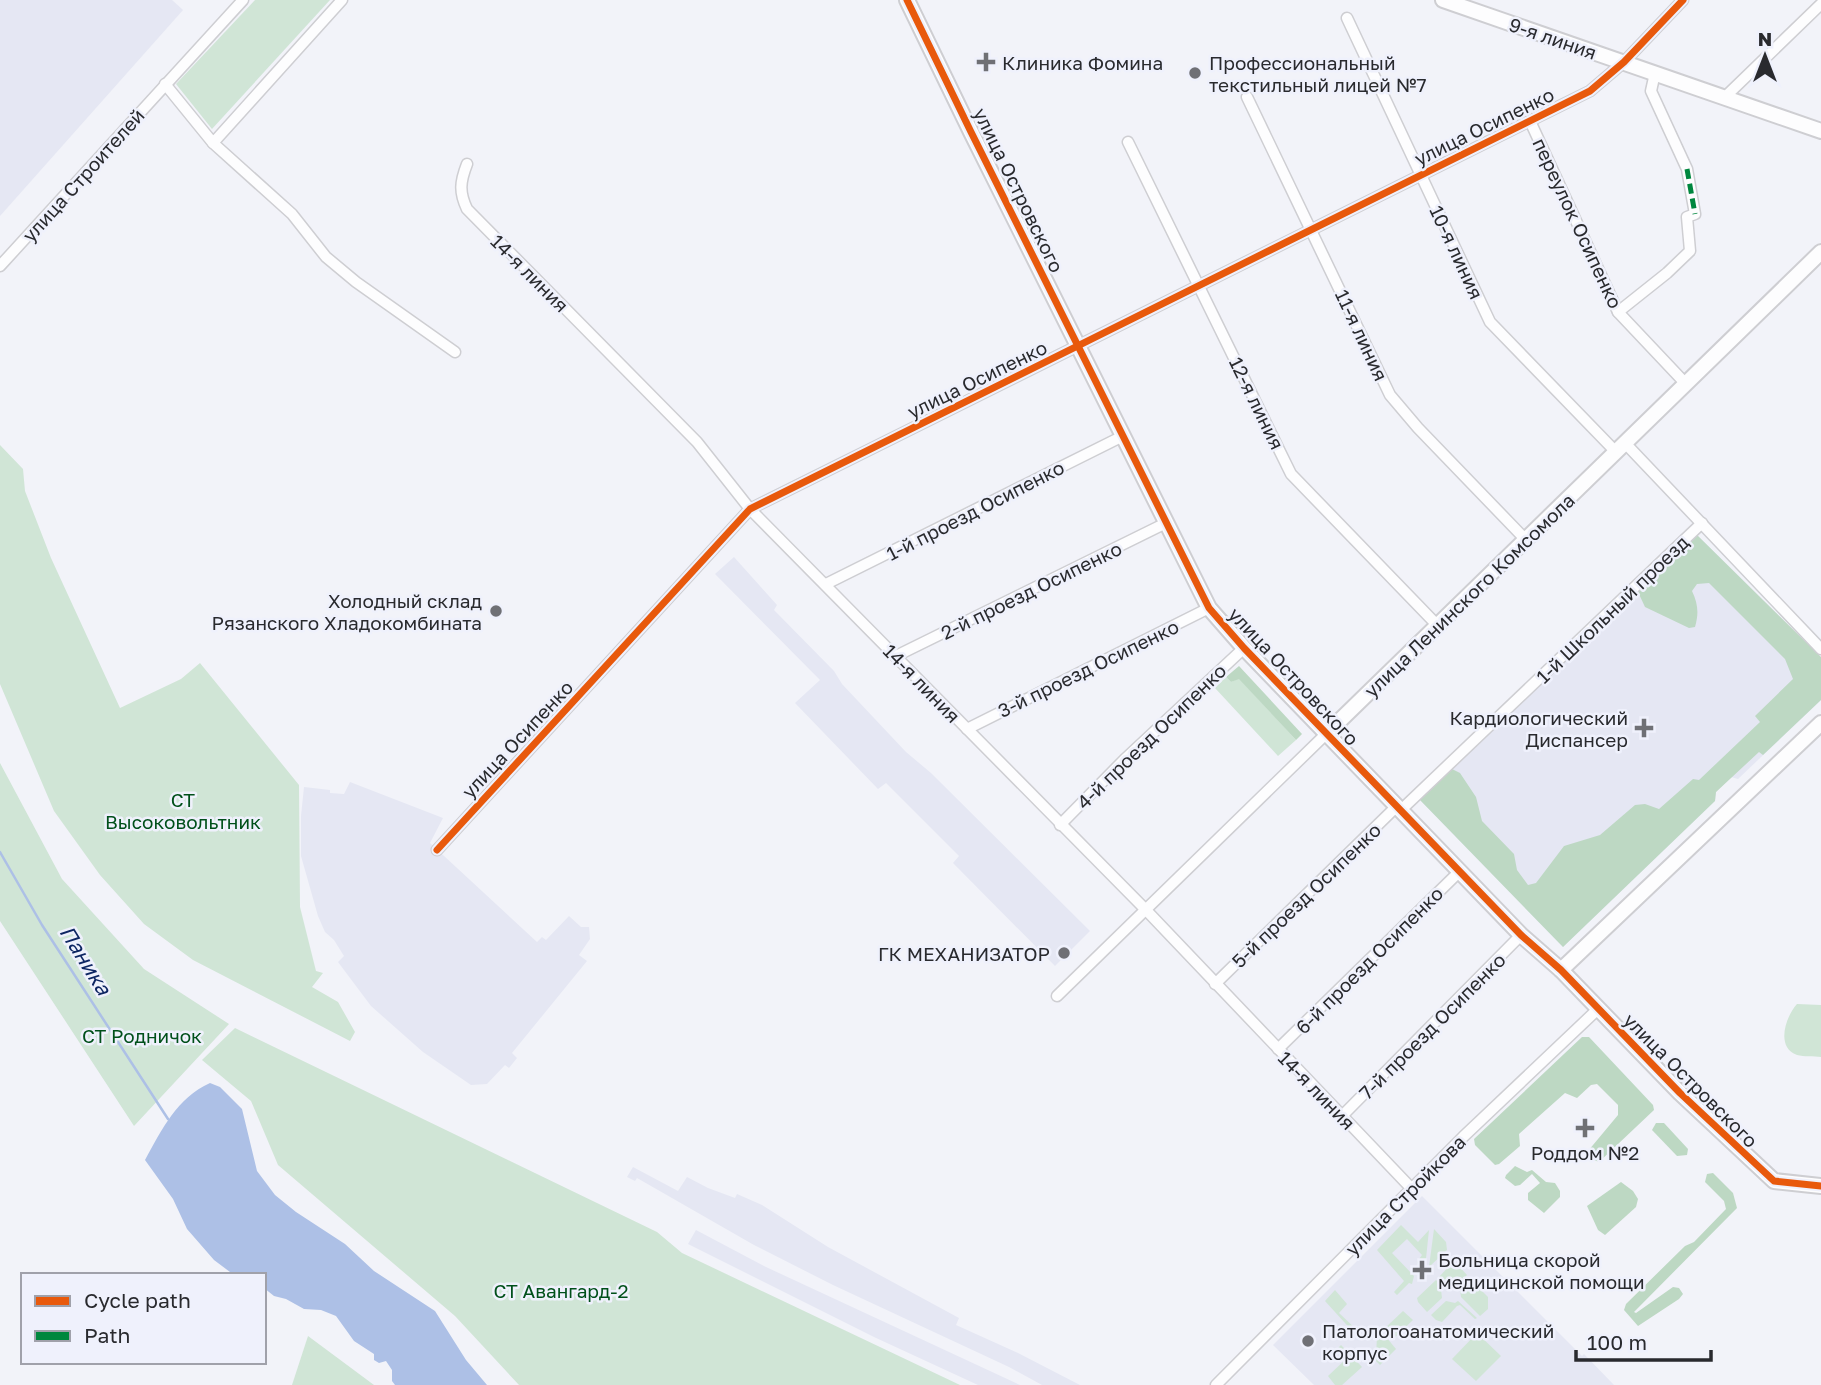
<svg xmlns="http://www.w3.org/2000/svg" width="1821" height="1385" font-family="'Golos Text',sans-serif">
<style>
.built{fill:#e5e7f3}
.green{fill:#d0e5d6}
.forest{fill:#bdd8c3}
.water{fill:#adc0e6}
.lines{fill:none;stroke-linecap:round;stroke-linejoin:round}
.stream{stroke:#adc0e6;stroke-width:2.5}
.street-casing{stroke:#ceced2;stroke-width:13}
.secondary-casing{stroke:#ceced2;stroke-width:18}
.street{stroke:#fdfdfe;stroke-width:10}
.secondary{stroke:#fdfdfe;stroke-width:14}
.quiet{stroke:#00873e;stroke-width:5;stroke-dasharray:10 5;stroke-linecap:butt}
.cycleway-casing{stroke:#eff1fc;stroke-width:11}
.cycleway{stroke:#e8590c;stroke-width:7}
.poi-dot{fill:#6f7075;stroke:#eff1fc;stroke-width:2.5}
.labels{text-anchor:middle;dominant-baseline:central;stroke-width:5;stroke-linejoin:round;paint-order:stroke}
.street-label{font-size:19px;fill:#292a2e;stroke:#eff1fc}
.poi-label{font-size:19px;fill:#292a2e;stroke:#eff1fc;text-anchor:start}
.park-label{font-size:19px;fill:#00501a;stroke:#eff1fc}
.water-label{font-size:21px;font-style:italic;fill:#0e2662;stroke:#eff1fc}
</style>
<rect width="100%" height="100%" fill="#f2f3f9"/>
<g class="built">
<polygon points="0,0 172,0 183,10 0,216"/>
<polygon points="1697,535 1821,657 1821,700 1738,779 1731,777 1716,792 1715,801 1563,947 1420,800"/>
<polygon points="734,557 777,605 774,610 834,671 842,684 906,752 931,773 1090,931 1055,966 953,863 959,856 886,783 878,789 795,703 820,680 715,574"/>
<polygon points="350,782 443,818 430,843 537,942 542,937 546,940 569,916 581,927 589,927 590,939 579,955 587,961 512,1053 517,1058 509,1068 505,1065 487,1084 471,1085 423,1052 371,1006 338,962 344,956 334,940 325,932 318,916 301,856 301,816 304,787 330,790 330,793 344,794"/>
<polygon points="633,1167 678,1191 687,1177 708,1188 735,1198 737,1194 762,1205 828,1247 959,1318 956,1325 1018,1353 1080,1385 1042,1385 1009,1367 833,1285 754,1245 637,1178 635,1181 627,1177"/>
<polygon points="1422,1196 1582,1356 1584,1354 1614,1385 1314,1385 1273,1345"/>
<polygon points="696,1230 766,1267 1020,1385 978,1385 874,1337 688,1244"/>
</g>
<g class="green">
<polygon points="255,0 330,0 212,129 176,84"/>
<polygon points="0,445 23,469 25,491 51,558 120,708 181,679 200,663 299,785 300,907 316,971 323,973 312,987 338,1002 355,1032 350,1041 193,960 144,924 100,875 54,811 0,684"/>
<polygon points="1226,677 1231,682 1239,678 1296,740 1278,756 1215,688"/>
<polygon points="0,763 62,879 144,969 229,1024 134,1126 0,921"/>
<path d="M1797,1004L1821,1005V1057C1814,1056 1804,1057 1797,1055C1775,1047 1786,1016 1797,1004Z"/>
<polygon points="235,1028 657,1232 682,1253 960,1385 519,1385 455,1316 278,1165 251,1101 202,1060"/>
<polygon points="1401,1225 1418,1242 1429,1230 1425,1268 1419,1268 1417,1262 1422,1255 1407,1239 1392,1253 1414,1276 1412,1284 1409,1283 1397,1295 1394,1292 1404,1281 1377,1250"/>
<polygon points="1434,1229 1446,1242 1447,1250 1429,1267"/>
<polygon points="1456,1263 1467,1275 1458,1285 1449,1282 1446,1285 1439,1277 1451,1264"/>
<polygon points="1470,1279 1488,1297 1488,1309 1480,1316 1461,1297 1460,1289"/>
<polygon points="1436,1280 1443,1287 1441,1290 1442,1298 1427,1312 1418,1302 1417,1298"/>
<polygon points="1335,1290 1347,1304 1339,1313 1359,1332 1355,1334 1325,1301"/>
<polygon points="1446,1301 1455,1303 1458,1301 1477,1318 1475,1319 1460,1305 1457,1306 1442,1322 1436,1320 1431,1315"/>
<polygon points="1403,1311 1413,1320 1393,1339 1384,1329"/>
<polygon points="1382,1332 1396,1349 1380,1365 1376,1361 1377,1334"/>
<polygon points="1477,1333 1501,1356 1476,1381 1452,1359"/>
<polygon points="308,1336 374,1385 292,1385"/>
<polygon points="1341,1345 1362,1367 1342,1385 1335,1385 1328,1376 1345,1360 1336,1350"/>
</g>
<g class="forest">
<path d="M1697,535L1821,657V700L1763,755L1759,752L1716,792L1715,801L1563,947L1420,800L1452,769L1460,773L1476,797L1482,821L1514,854L1517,870L1528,885L1536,883L1564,846L1600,835L1635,805L1645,804L1659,809L1693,779L1699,780L1760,722L1755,716L1793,679L1785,659L1709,583L1697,584L1692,591C1698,604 1699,613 1695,627L1689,628L1645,607L1638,592Z"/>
<polygon points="1239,666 1302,734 1296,740 1239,679 1231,682 1226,677"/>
<polygon points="1582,1037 1589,1037 1653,1105 1654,1110 1599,1162 1594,1160 1588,1151 1618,1115 1618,1105 1597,1084 1591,1085 1577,1098 1565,1093 1519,1134 1520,1146 1499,1164 1495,1165 1475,1145 1474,1139"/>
<polygon points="1656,1123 1664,1123 1688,1149 1687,1155 1677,1156 1652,1130"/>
<polygon points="1515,1166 1527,1172 1532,1170 1546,1182 1555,1183 1560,1191 1560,1197 1544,1213 1528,1200 1528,1193 1540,1183 1532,1174 1520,1185 1515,1186 1505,1178 1506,1175"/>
<polygon points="1713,1173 1733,1193 1737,1208 1634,1312 1636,1313 1673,1287 1679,1288 1683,1294 1679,1299 1638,1326 1624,1310 1626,1304 1685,1246 1694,1242 1726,1209 1724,1201 1705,1182 1707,1174"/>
<polygon points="1621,1182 1633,1191 1638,1199 1636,1207 1605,1235 1598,1230 1587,1206"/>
</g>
<path class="water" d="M210,1083L220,1087L242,1109L257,1171L275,1195L296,1212L345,1244L374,1271L435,1311L466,1360L487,1385H395L392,1381V1370L386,1361L379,1363L374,1360V1354L354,1341L336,1316L321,1310L304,1309L286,1299L274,1296L264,1288V1275H234L214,1260L187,1229L173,1199L145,1160C162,1129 177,1098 210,1083Z"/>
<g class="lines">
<polyline class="stream" points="0,852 42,925 168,1119"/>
<g class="street-casing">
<g id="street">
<polyline points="1347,18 1490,322 1616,452"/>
<polyline points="165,84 213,143 342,0"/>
<polyline points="1247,97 1390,395 1418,428 1526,540"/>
<polyline points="1725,97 1821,4"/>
<polyline points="1530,121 1618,312 1686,384"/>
<polyline points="1128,142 1291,474 1438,626"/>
<polyline points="213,143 292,214 326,257 356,282 455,352"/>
<path d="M467,164C460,182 459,192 467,209L697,442L750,509L1146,910L1412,1189"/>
<polyline points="0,266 243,0"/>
<polyline points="1618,312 1667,273 1690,251 1687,217 1695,214 1687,169 1651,91 1655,73"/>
<polyline points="1625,443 1821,649"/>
<polyline points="826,584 1123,436"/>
<polyline points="896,656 1166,523"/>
<polyline points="967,729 1209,608"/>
<polyline points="1401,810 1702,523"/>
<polyline points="1060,825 1124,760 1244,648"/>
<polyline points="437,850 750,509 1590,91 1624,62 1683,0"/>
<polyline points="1215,984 1397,806"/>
<polyline points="1057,996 1326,734"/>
<polyline points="1278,1049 1460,871"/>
<polyline points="1342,1116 1521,935"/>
<polyline points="1216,1385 1463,1137 1598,1009"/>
</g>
</g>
<g class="secondary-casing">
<g id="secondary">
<polyline points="907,0 971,132 1209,608 1244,648 1521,935 1561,970 1680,1093 1774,1181 1821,1186"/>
<polyline points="1443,0 1821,131"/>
<polyline points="1326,734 1821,252"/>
<polyline points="1561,970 1821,723"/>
</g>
</g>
<use href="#street" class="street"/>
<use href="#secondary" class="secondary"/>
<polyline class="quiet" points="1687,169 1695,214"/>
<g class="cycleway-casing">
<g id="cycleway">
<polyline points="907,0 971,132 1209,608 1244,648 1521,935 1561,970 1680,1093 1774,1181 1821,1186"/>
<polyline points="437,850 750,509 1590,91 1624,62 1683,0"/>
</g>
</g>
<use href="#cycleway" class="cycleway"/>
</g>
<g class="poi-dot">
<path d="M982.5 51.5h7v7h7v7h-7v7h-7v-7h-7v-7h7z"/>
<circle cx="1195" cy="73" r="7"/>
<circle cx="496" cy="611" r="7"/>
<path d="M1640.5 717.5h7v7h7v7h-7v7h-7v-7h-7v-7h7z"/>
<circle cx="1064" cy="953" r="7"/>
<path d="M1581.5 1117.5h7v7h7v7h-7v7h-7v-7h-7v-7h7z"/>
<path d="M1418.5 1259.5h7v7h7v7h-7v7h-7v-7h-7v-7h7z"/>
<circle cx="1308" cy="1341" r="7"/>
</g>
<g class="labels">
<g class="street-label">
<text transform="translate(1553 38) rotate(19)">9-я линия</text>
<text transform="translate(1484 126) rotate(-26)">улица Осипенко</text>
<text transform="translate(83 175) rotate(-48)">улица Строителей</text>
<text transform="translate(1019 190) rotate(64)">улица Островского</text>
<text transform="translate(1578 223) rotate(65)">переулок Осипенко</text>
<text transform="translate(1457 252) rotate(65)">10-я линия</text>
<text transform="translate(530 273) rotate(45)">14-я линия</text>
<text transform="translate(1362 335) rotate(65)">11-я линия</text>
<text transform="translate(977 379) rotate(-26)">улица Осипенко</text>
<text transform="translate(1257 403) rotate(64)">12-я линия</text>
<text transform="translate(975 510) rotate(-27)">1-й проезд Осипенко</text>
<text transform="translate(1031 590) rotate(-26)">2-й проезд Осипенко</text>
<text transform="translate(1469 595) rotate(-44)">улица Ленинского Комсомола</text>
<text transform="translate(1612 609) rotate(-44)">1-й Школьный проезд</text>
<text transform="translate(1088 668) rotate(-26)">3-й проезд Осипенко</text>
<text transform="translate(1294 676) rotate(47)">улица Островского</text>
<text transform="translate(922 683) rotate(46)">14-я линия</text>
<text transform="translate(1151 736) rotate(-44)">4-й проезд Осипенко</text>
<text transform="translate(517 739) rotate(-47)">улица Осипенко</text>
<text transform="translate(1306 895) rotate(-44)">5-й проезд Осипенко</text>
<text transform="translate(1369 960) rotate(-45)">6-й проезд Осипенко</text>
<text transform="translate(1432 1026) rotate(-45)">7-й проезд Осипенко</text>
<text transform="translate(1691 1080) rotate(45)">улица Островского</text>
<text transform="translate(1317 1090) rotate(46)">14-я линия</text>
<text transform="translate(1405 1195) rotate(-45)">улица Стройкова</text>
</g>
<g class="poi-label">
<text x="1002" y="62">Клиника Фомина</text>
<text x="1209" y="62">Профессиональный<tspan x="1209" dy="22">текстильный лицей №7</tspan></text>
<text x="482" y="600" text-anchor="end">Холодный склад<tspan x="482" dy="22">Рязанского Хладокомбината</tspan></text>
<text x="1628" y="717" text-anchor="end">Кардиологический<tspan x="1628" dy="22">Диспансер</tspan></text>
<text x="1050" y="953" text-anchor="end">ГК МЕХАНИЗАТОР</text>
<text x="1585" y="1152" text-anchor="middle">Роддом №2</text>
<text x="1438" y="1259">Больница скорой<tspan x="1438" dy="22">медицинской помощи</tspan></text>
<text x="1322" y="1330">Патологоанатомический<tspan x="1322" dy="22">корпус</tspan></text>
</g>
<g class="park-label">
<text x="183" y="799">СТ<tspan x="183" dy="22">Высоковольтник</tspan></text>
<text x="142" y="1035">СТ Родничок</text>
<text x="561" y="1290">СТ Авангард-2</text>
</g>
<g class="water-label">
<text transform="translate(86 960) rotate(58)">Паника</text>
</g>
</g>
<rect x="21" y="1273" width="245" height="91" fill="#eff1fc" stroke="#a0a1aa" stroke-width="2"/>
<rect x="35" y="1296" width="35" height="10" fill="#e8590c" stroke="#a0a1aa" stroke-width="2"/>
<text x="84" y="1308" font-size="21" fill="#292a2e">Cycle path</text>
<rect x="35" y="1331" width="35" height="10" fill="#00873e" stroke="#a0a1aa" stroke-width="2"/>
<text x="84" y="1343" font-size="21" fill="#292a2e">Path</text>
<g transform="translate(1765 56)" stroke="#eff1fc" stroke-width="5" paint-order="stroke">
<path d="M0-5L12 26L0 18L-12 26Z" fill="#292a2e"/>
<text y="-10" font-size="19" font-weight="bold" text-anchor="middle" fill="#292a2e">N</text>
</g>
<path d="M1576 1350v10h135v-10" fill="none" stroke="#292a2e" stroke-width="3.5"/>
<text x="1587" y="1350" font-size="21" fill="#292a2e" stroke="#eff1fc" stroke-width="5" paint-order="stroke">100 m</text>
</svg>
